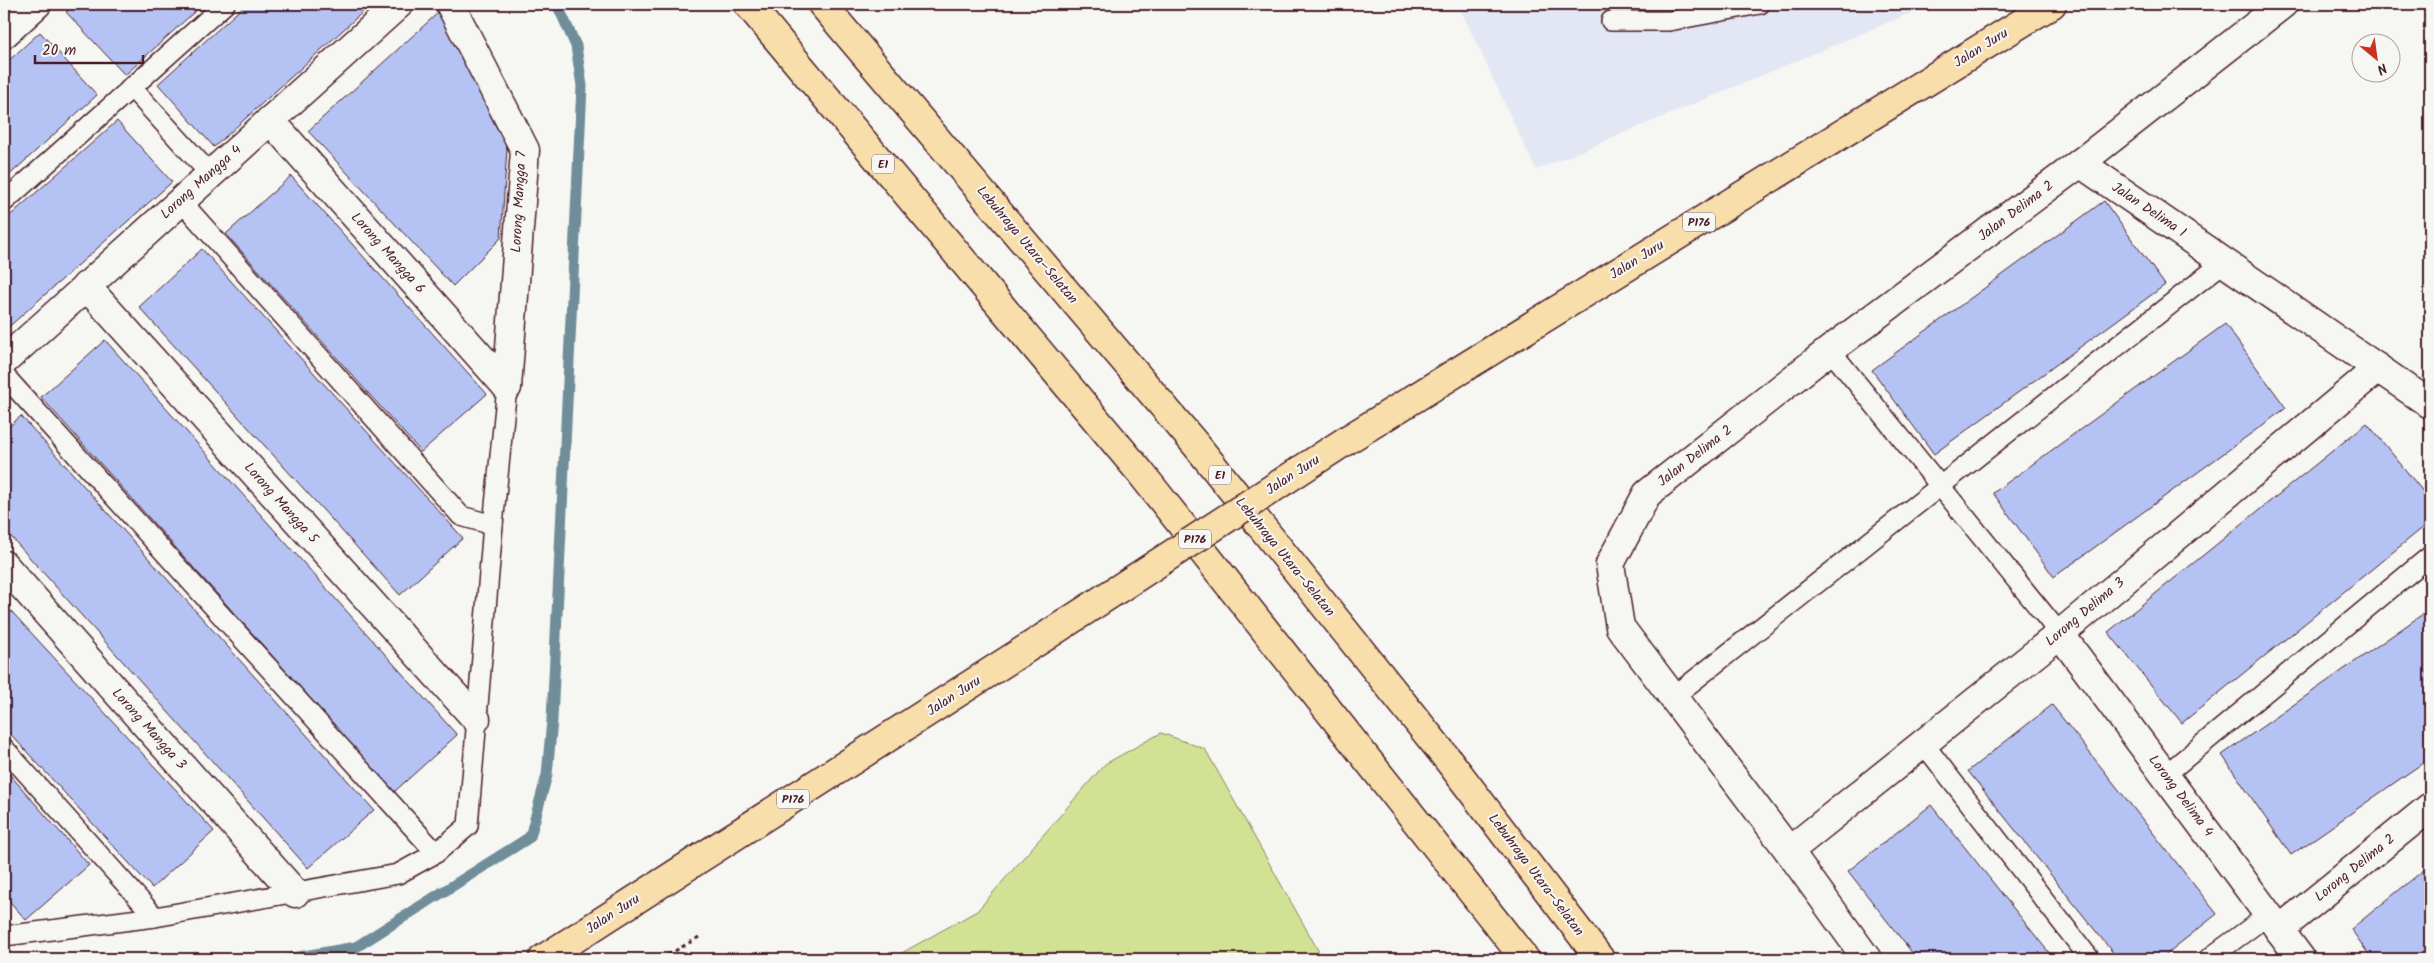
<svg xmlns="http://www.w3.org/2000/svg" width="2434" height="963" font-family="Kalam,sans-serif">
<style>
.built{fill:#e2e7f3}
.green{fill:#d2e295;stroke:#8e8060}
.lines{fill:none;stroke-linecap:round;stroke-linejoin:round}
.stream{stroke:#6f8d9a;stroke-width:11}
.building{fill:#b5c3f4;stroke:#4a1f2b}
.lane-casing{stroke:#4a1f2b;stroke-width:22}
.street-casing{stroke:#4a1f2b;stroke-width:31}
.primary-casing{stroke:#4a1f2b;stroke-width:31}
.highway-casing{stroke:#4a1f2b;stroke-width:31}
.path{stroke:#4a1f2b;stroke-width:3;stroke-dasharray:4 4;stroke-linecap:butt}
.lane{stroke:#f6f6f2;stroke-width:19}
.street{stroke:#f6f6f2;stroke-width:28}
.primary{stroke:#f8deab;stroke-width:28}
.highway{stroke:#f8deab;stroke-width:28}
.primary-bridge-casing{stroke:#4a1f2b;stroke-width:31;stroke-linecap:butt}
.primary-bridge{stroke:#f8deab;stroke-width:28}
.labels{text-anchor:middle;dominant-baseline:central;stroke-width:4;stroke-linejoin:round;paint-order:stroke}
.shield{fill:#f6f6f2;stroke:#7e6067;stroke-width:1}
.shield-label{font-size:12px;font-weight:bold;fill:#4a1f2b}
.street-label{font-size:14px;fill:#4a1f2b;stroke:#f6f6f2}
</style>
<rect width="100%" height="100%" fill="#f6f6f2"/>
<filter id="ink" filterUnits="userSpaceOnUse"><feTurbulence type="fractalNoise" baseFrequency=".02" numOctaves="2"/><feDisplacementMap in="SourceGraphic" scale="10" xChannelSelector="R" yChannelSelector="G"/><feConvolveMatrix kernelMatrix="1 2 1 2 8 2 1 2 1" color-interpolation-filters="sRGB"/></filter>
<g filter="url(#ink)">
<polygon class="built" points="1458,4 1932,4 1536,170"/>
<polygon class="green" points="1161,733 1205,749 1323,959 891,959 977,911 1105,764"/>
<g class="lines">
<polyline class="stream" points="287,959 356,947 530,837 547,775 552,720 582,86 576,46 557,4"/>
</g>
<g class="building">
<polygon points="75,4 203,4 125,75 66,12"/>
<polygon points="246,4 359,4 365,10 214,147 158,84"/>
<polygon points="440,11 507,149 501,238 453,286 308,131"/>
<polygon points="40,32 97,95 4,180 4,65"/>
<polygon points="117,121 172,182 4,331 4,221"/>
<polygon points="291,176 487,394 421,452 226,234"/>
<polygon points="2104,201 2165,285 1934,454 1872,370"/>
<polygon points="202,249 463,538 400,595 139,307"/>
<polygon points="2225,324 2286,408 2054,577 1993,493"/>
<polygon points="105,340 457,735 394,792 41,397"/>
<polygon points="21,416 374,810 308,868 4,529 4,431"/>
<polygon points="2367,423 2430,500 2430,522 2182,723 2108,632"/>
<polygon points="2430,609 2430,758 2291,855 2222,755"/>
<polygon points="11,611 214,831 152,888 4,727 4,617"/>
<polygon points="2052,705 2217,914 2160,959 2118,959 1968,771"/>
<polygon points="4,768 89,865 26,920 4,895"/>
<polygon points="1931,805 2054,959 1917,959 1848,871"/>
<polygon points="2430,865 2430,959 2372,959 2351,929"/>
</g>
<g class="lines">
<g class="lane-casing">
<g id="lane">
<polyline points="1611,21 1669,21 1760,4"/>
<polyline points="131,87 210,174"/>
<polyline points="181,201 461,516 493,525"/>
<polyline points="4,202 225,4"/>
<polyline points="1830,350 2060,634"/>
<polyline points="4,375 436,853"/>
<polyline points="1673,697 2224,262"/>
<polyline points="1923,743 2090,959"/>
<polyline points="4,748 155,917"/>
<polyline points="2165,775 2430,556"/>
<polyline points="4,936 155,917 398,874 436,853 468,826 493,525 507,387"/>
<polyline points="2208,959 2268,915"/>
</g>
</g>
<g class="street-casing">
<g id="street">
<polyline points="450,4 525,150 507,387"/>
<polyline points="4,34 37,4"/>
<polyline points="270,120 507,387"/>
<polyline points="2080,163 2430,404"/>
<polyline points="86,286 476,719"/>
<polyline points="4,361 399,4"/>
<polyline points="4,565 295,893"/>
<polyline points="2060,634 2301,959"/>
<polyline points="1789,851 2060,634 2378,368"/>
<polyline points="2279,930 2430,807"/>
<polyline points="1867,959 1789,851 1620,627 1610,564 1647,494 1830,350 2080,163 2283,4"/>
</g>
</g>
<g class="primary-casing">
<g id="primary">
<polyline points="1347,440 2052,4"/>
<polyline points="543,959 1043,638"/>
</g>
</g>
<g class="highway-casing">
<g id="highway">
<polyline points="748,4 1140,472 1525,959"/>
<polyline points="822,4 1197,446 1449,761 1600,959"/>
</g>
</g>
<polyline class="path" points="661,959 699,937"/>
<use href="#lane" class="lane"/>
<use href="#street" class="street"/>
<use href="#primary" class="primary"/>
<use href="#highway" class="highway"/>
<g class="primary-bridge-casing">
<polyline id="primary-bridge" points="1043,638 1347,440"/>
</g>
<use href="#primary-bridge" class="primary-bridge"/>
</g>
</g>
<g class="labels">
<g class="shield">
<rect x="872" y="154.5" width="22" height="19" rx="4"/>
<rect x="1683" y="212.5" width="32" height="19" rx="4"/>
<rect x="1209" y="465.5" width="22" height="19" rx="4"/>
<rect x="1179" y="529.5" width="32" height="19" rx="4"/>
<rect x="777" y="789.5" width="32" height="19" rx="4"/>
</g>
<g class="shield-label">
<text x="883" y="164">E1</text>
<text x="1699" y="222">P176</text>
<text x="1220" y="475">E1</text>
<text x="1195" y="539">P176</text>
<text x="793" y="799">P176</text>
</g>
<g class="street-label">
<text transform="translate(1981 48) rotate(-32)">Jalan Juru</text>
<text transform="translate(201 182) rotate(-42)">Lorong Mangga 4</text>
<text transform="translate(519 202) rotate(-87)">Lorong Mangga 7</text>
<text transform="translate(2149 210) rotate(34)">Jalan Delima 1</text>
<text transform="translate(2016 211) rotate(-37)">Jalan Delima 2</text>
<text transform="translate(1027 245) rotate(50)">Lebuhraya Utara–Selatan</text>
<text transform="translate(388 253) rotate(48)">Lorong Mangga 6</text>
<text transform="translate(1637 260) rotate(-32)">Jalan Juru</text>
<text transform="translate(1695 456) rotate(-38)">Jalan Delima 2</text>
<text transform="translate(1293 475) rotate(-33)">Jalan Juru</text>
<text transform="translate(281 503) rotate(48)">Lorong Mangga 5</text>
<text transform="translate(1285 557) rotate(51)">Lebuhraya Utara–Selatan</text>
<text transform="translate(2085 612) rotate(-40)">Lorong Delima 3</text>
<text transform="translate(954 696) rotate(-33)">Jalan Juru</text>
<text transform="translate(149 729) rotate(48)">Lorong Mangga 3</text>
<text transform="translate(2181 796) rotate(53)">Lorong Delima 4</text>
<text transform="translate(2355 868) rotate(-39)">Lorong Delima 2</text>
<text transform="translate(1536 875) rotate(53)">Lebuhraya Utara–Selatan</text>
<text transform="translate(613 914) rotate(-33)">Jalan Juru</text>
</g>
</g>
<rect width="2434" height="963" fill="none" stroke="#f6f6f2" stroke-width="20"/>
<rect x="10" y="10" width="2414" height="943" fill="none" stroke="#4a1f2b" stroke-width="2" filter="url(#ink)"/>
<g transform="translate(2376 58) rotate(151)"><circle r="24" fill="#f6f6f2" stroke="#b1a0a2"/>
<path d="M0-4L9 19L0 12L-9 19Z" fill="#c8321e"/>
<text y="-8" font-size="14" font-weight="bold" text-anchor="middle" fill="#4a1f2b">N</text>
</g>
<path d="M35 55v8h108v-8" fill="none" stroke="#4a1f2b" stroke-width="2.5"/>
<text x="42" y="55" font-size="15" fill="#4a1f2b" stroke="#f6f6f2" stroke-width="4" paint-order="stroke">20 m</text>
</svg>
